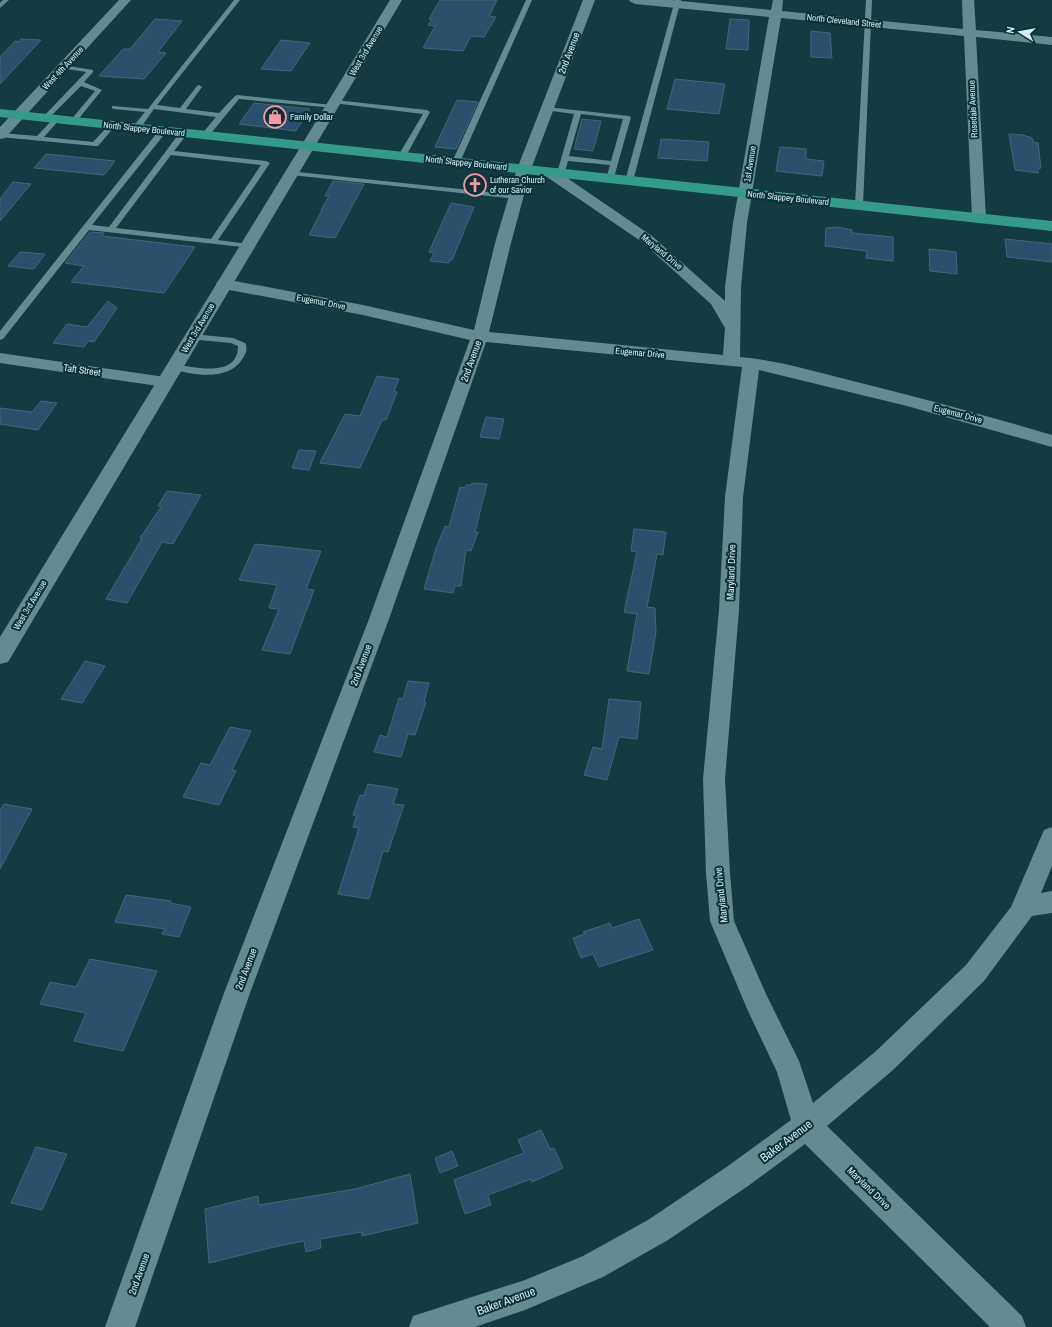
<svg xmlns="http://www.w3.org/2000/svg" width="1052" height="1327" font-family="'Archivo Narrow',sans-serif">
<style>
.building{fill:#29506b;stroke:#486478}
.lines{fill:none;stroke-linecap:round;stroke-linejoin:round}
.service{fill:#628c91;fill-rule:evenodd}
.minor{fill:#628c91;fill-rule:evenodd}
.tertiary{fill:#628c91;fill-rule:evenodd}
.primary{fill:#369a8a;fill-rule:evenodd}
.labels{text-anchor:middle;dominant-baseline:central;stroke-width:4;stroke-linejoin:round;paint-order:stroke}
.far-street-label{font-size:9px;fill:#d8edf0;stroke:#053137}
.far-poi-label{font-size:9px;fill:#d8edf0;stroke:#053137;text-anchor:start}
.street-label{font-size:10px;fill:#d8edf0;stroke:#053137}
.near-street-label{font-size:12px;fill:#d8edf0;stroke:#053137}
</style>
<rect width="100%" height="100%" fill="#123c41"/>
<g class="building">
<polygon points="440,0 497,0 489,16 496,17 484,37 471,36 463,51 423,48 435,26 428,25 432,19 429,19"/>
<polygon points="155,19 182,21 158,52 166,53 144,79 99,76 123,49 130,49"/>
<polygon points="730,19 749,20 748,50 726,49"/>
<polygon points="811,31 830,33 832,58 811,57"/>
<polygon points="21,39 41,40 0,84 0,57 15,41 19,42"/>
<polygon points="281,40 310,43 291,71 261,69"/>
<polygon points="675,79 725,84 719,114 667,109"/>
<polygon points="457,100 478,102 456,149 435,147"/>
<polygon points="254,103 310,109 296,131 239,124"/>
<polygon points="582,119 601,121 593,151 574,149"/>
<polygon points="1009,134 1023,135 1032,138 1033,142 1038,143 1041,168 1038,169 1038,173 1015,170"/>
<polygon points="661,139 709,142 707,161 658,158"/>
<polygon points="780,147 806,149 806,159 824,161 822,176 776,171"/>
<polygon points="46,154 115,161 104,175 34,168"/>
<polygon points="333,181 364,184 335,238 309,235 322,210 321,210 329,196 325,196"/>
<polygon points="13,182 31,184 0,221 0,199"/>
<polygon points="451,203 474,207 452,260 450,260 449,263 430,261 434,253 429,252"/>
<polygon points="838,227 852,230 852,233 893,237 893,261 866,258 867,251 825,246 826,228"/>
<polygon points="90,232 104,233 102,236 195,247 164,293 71,282 84,266 65,263"/>
<polygon points="1005,239 1052,244 1052,262 1007,257"/>
<polygon points="929,249 956,252 957,274 930,271"/>
<polygon points="20,252 45,254 34,269 8,266"/>
<polygon points="108,301 117,308 94,342 88,341 84,347 53,343 67,324 87,327"/>
<polygon points="377,376 399,379 394,391 397,392 386,420 382,420 360,468 320,463 345,414 360,416"/>
<polygon points="41,401 57,403 38,430 0,424 0,408 32,412"/>
<polygon points="486,417 504,419 499,439 480,437"/>
<polygon points="299,450 316,451 309,470 292,468"/>
<polygon points="472,483 487,484 475,532 478,532 471,551 466,550 461,586 455,586 453,593 424,589 436,548 445,526 449,527 460,487 465,488 466,485 471,485"/>
<polygon points="167,491 201,495 173,544 162,542 127,603 106,599 142,538 140,538 161,507 158,506"/>
<polygon points="634,529 666,532 663,555 657,554 647,607 655,608 656,632 649,674 627,671 637,614 624,612 637,552 631,551"/>
<polygon points="255,544 321,551 306,589 314,590 290,654 262,650 279,609 269,608 277,585 239,580"/>
<polygon points="85,661 105,666 82,703 61,699"/>
<polygon points="408,681 429,683 424,702 426,702 415,735 408,734 401,757 374,752 380,735 387,737 399,698 403,699"/>
<polygon points="609,699 641,702 637,739 619,737 607,780 584,775 593,747 602,749"/>
<polygon points="230,727 251,731 232,770 236,771 219,805 183,797 201,763 210,765"/>
<polygon points="368,784 398,789 393,804 404,805 388,852 383,851 369,899 338,894 359,828 353,827 357,815 353,815 360,795 364,796"/>
<polygon points="4,804 32,809 0,869 0,810"/>
<polygon points="126,895 171,901 170,903 191,907 179,937 162,934 165,929 115,922"/>
<polygon points="639,919 653,950 599,967 593,954 581,958 573,938 585,934 583,932 610,923 612,928"/>
<polygon points="90,959 157,971 123,1051 74,1041 86,1013 40,1004 50,982 76,987"/>
<polygon points="541,1130 550,1149 554,1148 563,1168 532,1182 531,1179 488,1195 491,1205 465,1214 454,1180 524,1153 518,1140"/>
<polygon points="36,1147 67,1154 42,1210 11,1203"/>
<polygon points="452,1151 458,1166 440,1173 435,1158"/>
<polygon points="410,1174 418,1223 362,1236 362,1232 320,1239 321,1248 306,1252 304,1241 274,1247 209,1263 205,1209 258,1196 259,1205 355,1189"/>
</g>
<g class="lines">
<g class="service">
<polygon points="3,0 9,0 0,8 0,3"/>
<polygon points="234,0 240,0 157,105 180,108 197,86 199,85 202,87 186,109 219,113 235,96 237,95 332,105 334,106 334,108 239,99 208,137 202,137 201,135 216,117 154,109 139,130 133,130 132,128 145,112 114,109 112,108 112,106 148,109"/>
<polygon points="526,0 532,0 460,162 456,164 453,164 452,162"/>
<polygon points="675,0 681,0 633,181 632,183 626,183 625,181"/>
<polygon points="866,0 872,0 863,205 859,207 855,205"/>
<polygon points="63,65 93,70 93,72 84,82 102,90 76,122 74,123 70,121 95,91 81,86 48,119 42,118 86,72 61,68 61,66"/>
<polygon points="335,100 427,110 430,112 406,156 402,158 398,156 423,114 333,103 332,102"/>
<path d="M547,107L629,116L631,117L613,181H607L606,179L610,165L568,161L564,175H558L557,173L574,114L545,110V108ZM581,114L623,119L611,161L569,156Z"/>
<polygon points="56,117 60,119 44,137 93,142 110,124 114,124 116,125 98,146 95,146 0,137 1,133 37,136 54,118"/>
<path d="M160,129H163L167,131L92,225L109,227L181,131H184L188,133L174,151L266,161L270,163L218,240L248,244L252,246L251,248L89,230L3,339L0,340V331ZM171,155L261,165L211,239L116,228Z"/>
<polygon points="288,171 516,195 520,197 516,199 291,175 287,173"/>
<path d="M192,334L233,338L245,343C248,348 246,353 243,358C229,382 194,375 171,369L170,367L171,365L174,364C193,367 238,379 238,346L231,343L189,339L188,337L189,335Z"/>
</g>
<g class="minor">
<polygon points="119,0 131,0 5,138 0,139 0,127"/>
<polygon points="390,0 402,0 315,146 313,149 308,150 303,149 301,146"/>
<path d="M583,0H595L531,169L511,243L489,332L723,355L725,328L711,304L642,242L544,175L542,172L544,169L549,168L554,169L652,236L725,301V287L733,223L769,17L635,4L631,2L629,0H671L771,10L773,0H783L782,11L963,29L962,0H974L976,30L1052,37V45L976,37L986,218L984,221L979,222L974,221L972,218L964,36L781,18L747,223L741,287L740,357C777,360 813,371 849,380C917,397 985,415 1052,435V447L907,406L759,370L743,497L739,610L725,779L730,873L734,921L766,994L799,1061L813,1103L875,1052L966,965L1011,907L1044,830L1052,827V866L1041,893L1052,891V913L1032,916L984,981L893,1070L827,1126L1022,1316L1026,1327H990L805,1144L748,1186L668,1240L603,1277L525,1310L475,1327H409L413,1316L525,1280L583,1256L648,1220L728,1166L791,1120L777,1072L748,1011L710,921L706,873L703,779L719,610L725,497L742,367L486,342L389,619L250,993L135,1327H105L224,993L369,619L470,340L363,315L224,289L218,287L216,284L218,281L224,279L363,305L474,330L495,243L517,169Z"/>
<polygon points="0,353 165,377 171,378 174,382 171,386 165,387 0,363"/>
</g>
<polygon class="tertiary" points="308,142 313,143 315,146 8,662 0,664 0,637 301,146 303,143"/>
<polygon class="primary" points="0,109 1052,221 1052,231 0,117"/>
</g>
<defs>
<g id="shop-ring" transform="scale(1.15)"><circle r="9.5" fill="#053137" stroke="#f49aa3" stroke-width="1.5"/><path d="M-5-2.5h2.3a2.7 3.5 0 0 1 5.4 0H5L5.5 6h-11ZM-1.5-2.5h3a1.5 2.3 0 0 0-3 0Z" fill="#f49aa3"/></g>
<g id="church-ring" transform="scale(1.15)"><circle r="9.5" fill="#053137" stroke="#f49aa3" stroke-width="1.5"/><path d="M-1.2-6h2.4v3.5h3.3v2.4h-3.3V6h-2.4V-.1h-3.3v-2.4h3.3Z" fill="#f49aa3"/></g>
</defs>
<g fill-rule="evenodd">
<use href="#shop-ring" x="275" y="117"/>
<use href="#church-ring" x="475" y="185"/>
</g>
<g class="labels">
<g class="far-street-label">
<text transform="translate(844 21) rotate(6)">North Cleveland Street</text>
<text transform="translate(366 51) rotate(-59)">West 3rd Avenue</text>
<text transform="translate(63 68) rotate(-47)">West 4th Avenue</text>
<text transform="translate(973 109) rotate(-93)">Rosedale Avenue</text>
<text transform="translate(144 129) rotate(6)">North Slappey Boulevard</text>
<text transform="translate(466 163) rotate(6)">North Slappey Boulevard</text>
<text transform="translate(750 164) rotate(-81)">1st Avenue</text>
<text transform="translate(788 198) rotate(6)">North Slappey Boulevard</text>
<text transform="translate(662 252) rotate(39)">Maryland Drive</text>
<text transform="translate(321 302) rotate(11)">Eugemar Drive</text>
<text transform="translate(198 328) rotate(-59)">West 3rd Avenue</text>
<text transform="translate(640 353) rotate(5)">Eugemar Drive</text>
<text transform="translate(958 414) rotate(15)">Eugemar Drive</text>
<text transform="translate(30 605) rotate(-59)">West 3rd Avenue</text>
</g>
<g class="far-poi-label">
<text x="290" y="117">Family Dollar</text>
<text x="490" y="180">Lutheran Church<tspan x="490" dy="10">of our Savior</tspan></text>
</g>
<g class="street-label">
<text transform="translate(569 53) rotate(-69)">2nd Avenue</text>
<text transform="translate(471 361) rotate(-70)">2nd Avenue</text>
<text transform="translate(82 370) rotate(8)">Taft Street</text>
<text transform="translate(731 572) rotate(-88)">Maryland Drive</text>
<text transform="translate(361 665) rotate(-69)">2nd Avenue</text>
<text transform="translate(721 895) rotate(-96)">Maryland Drive</text>
<text transform="translate(246 969) rotate(-69)">2nd Avenue</text>
<text transform="translate(869 1188) rotate(44)">Maryland Drive</text>
<text transform="translate(139 1274) rotate(-70)">2nd Avenue</text>
</g>
<g class="near-street-label">
<text transform="translate(786 1141) rotate(-37)">Baker Avenue</text>
<text transform="translate(506 1301) rotate(-20)">Baker Avenue</text>
</g>
</g>
<g transform="translate(1020 32) rotate(281)" stroke="#053137" stroke-width="3" paint-order="stroke">
<path d="M0-3L7 15L0 10L-7 15Z" fill="#d8edf0"/>
<text y="-6" font-size="11" font-weight="bold" text-anchor="middle" fill="#d8edf0">N</text>
</g>
</svg>
